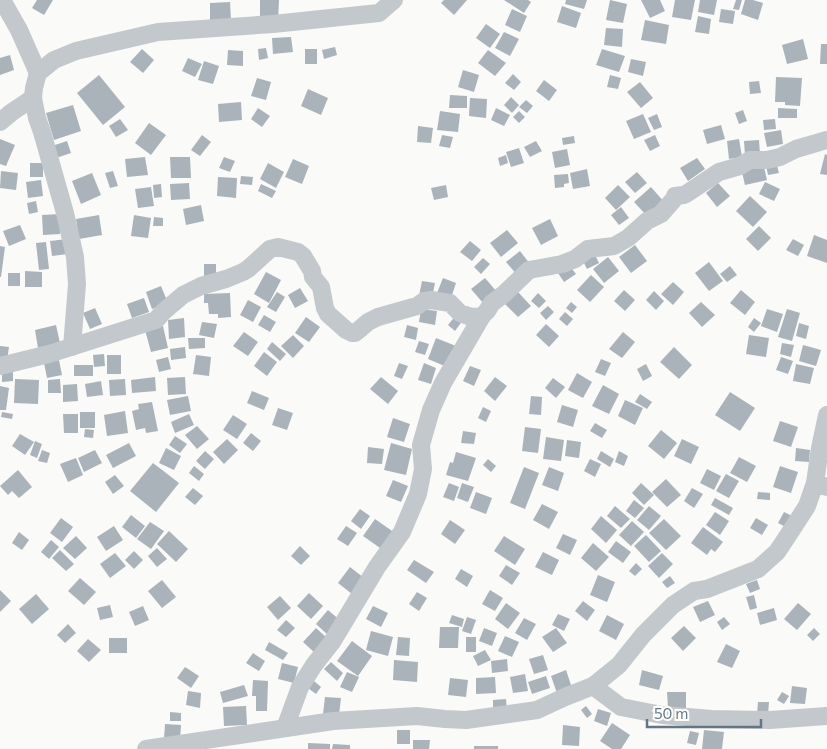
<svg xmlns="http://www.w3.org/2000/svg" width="827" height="749" font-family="Commissioner,sans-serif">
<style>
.building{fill:#aab3b9}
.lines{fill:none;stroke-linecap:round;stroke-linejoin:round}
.minor{stroke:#c3c8cc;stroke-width:18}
</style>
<rect width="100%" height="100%" fill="#fafaf8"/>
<g class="building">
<polygon points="37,0 53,0 44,15 32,8"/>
<polygon points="260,0 279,0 278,22 260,21"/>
<polygon points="444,0 467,0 454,15 441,3"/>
<polygon points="504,0 528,0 531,2 524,13"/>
<polygon points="566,0 587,0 584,9 565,4"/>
<polygon points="610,0 627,4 623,23 606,20"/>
<polygon points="641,0 660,0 665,11 650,18"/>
<polygon points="675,0 695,0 691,20 672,17"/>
<polygon points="700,0 717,0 714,15 698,12"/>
<polygon points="736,0 742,0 739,10 733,9"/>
<polygon points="745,0 753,0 763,3 758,20 741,14"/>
<polygon points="230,2 231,21 210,22 210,3"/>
<polygon points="562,6 581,13 576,28 557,22"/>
<polygon points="512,9 527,16 520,32 505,25"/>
<polygon points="721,9 735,11 733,24 719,22"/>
<polygon points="698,16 711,19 709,34 695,32"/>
<polygon points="645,20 669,25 666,44 641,40"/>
<polygon points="486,24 500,34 490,48 476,38"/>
<polygon points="606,28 623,29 622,47 604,45"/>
<polygon points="504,32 519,39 510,56 495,48"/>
<polygon points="291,37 293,52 273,54 272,38"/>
<polygon points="803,39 808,59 787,64 782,45"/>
<polygon points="821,44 827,44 827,64 820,64"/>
<polygon points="335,47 337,55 324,59 322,50"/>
<polygon points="266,48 268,58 259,60 258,49"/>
<polygon points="142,49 154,60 143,73 130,62"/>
<rect x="305" y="49" width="12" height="15"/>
<polygon points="602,49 625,56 619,72 596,65"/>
<polygon points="228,50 243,51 243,66 227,65"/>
<polygon points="488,50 506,63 495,76 478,63"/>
<polygon points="10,55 14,70 0,75 0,58"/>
<polygon points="188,58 202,64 195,77 182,71"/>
<polygon points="631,59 646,62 643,76 628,72"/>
<polygon points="204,61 219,66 213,84 198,80"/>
<polygon points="463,70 479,75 474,92 458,87"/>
<polygon points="513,74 521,82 514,90 505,83"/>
<polygon points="99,75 125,107 103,125 77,93"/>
<polygon points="610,75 621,78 618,89 607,87"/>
<polygon points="776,77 802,78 800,106 785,105 785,102 775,102"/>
<polygon points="257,78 271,82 266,100 251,96"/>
<polygon points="544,80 557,90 549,101 536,91"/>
<polygon points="759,81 761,93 750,94 749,82"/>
<polygon points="640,82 653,98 641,108 627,92"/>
<polygon points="308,89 328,98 321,115 301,106"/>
<polygon points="450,95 467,96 467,108 449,108"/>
<polygon points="511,97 519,105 512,113 504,105"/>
<polygon points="470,98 487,99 486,118 469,116"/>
<polygon points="526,100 533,106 527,113 519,107"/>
<polygon points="241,102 242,120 219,122 218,104"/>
<polygon points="73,105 81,131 54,140 46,113"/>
<polygon points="258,108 270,116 262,127 251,119"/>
<polygon points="496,108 510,115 504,126 491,120"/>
<polygon points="778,108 797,109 797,118 778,118"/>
<polygon points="743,110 747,121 739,124 735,113"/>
<polygon points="440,111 460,114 458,132 437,130"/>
<polygon points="519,111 525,117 519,123 513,117"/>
<polygon points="643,114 651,132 634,139 626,121"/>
<polygon points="657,114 662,127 654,130 648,118"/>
<polygon points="120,119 128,130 116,137 109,126"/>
<polygon points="775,119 776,129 764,130 763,120"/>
<polygon points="149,123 166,135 151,155 135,143"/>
<polygon points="721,125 725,139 707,144 703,130"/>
<polygon points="418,126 433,128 431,143 417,142"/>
<polygon points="781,130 783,144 767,147 764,133"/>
<polygon points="202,135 211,142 200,156 191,150"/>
<polygon points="442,135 453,137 450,148 439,146"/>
<polygon points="655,135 660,146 650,151 644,140"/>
<polygon points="574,136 575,143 563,145 562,138"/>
<polygon points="0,139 15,145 6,166 0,164"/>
<polygon points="739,139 742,157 729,159 727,141"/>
<polygon points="759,140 760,154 745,155 744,141"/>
<polygon points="67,141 71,153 56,158 52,146"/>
<polygon points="536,141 542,151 530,157 524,147"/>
<polygon points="519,148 524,163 511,167 506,152"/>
<polygon points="567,149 570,165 555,168 552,152"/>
<polygon points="825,154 827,155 827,175 820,174"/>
<polygon points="506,155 508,163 500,166 498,158"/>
<polygon points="145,157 148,175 127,177 125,159"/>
<polygon points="170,157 190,157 191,178 171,178"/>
<polygon points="224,157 235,161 230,172 219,168"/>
<polygon points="697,158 705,169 688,181 680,168"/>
<polygon points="293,159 309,166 302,184 285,177"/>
<polygon points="776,162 779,173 768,175 766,165"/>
<rect x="30" y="163" width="13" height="14"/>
<polygon points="268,163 284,172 276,188 260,179"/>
<polygon points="763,163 767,180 745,185 741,168"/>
<polygon points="587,169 590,186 573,189 570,173"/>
<polygon points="1,171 18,173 16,190 0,188"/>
<polygon points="113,171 118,186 110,188 105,173"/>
<polygon points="637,172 647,183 635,193 625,182"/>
<polygon points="92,173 101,195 81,204 72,181"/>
<polygon points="568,174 569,183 564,184 564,187 555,188 554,175"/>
<polygon points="241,176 253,177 252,185 240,184"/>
<polygon points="218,177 237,178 236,198 217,196"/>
<polygon points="41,180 43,196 28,198 26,182"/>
<polygon points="765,182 780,189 774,201 759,194"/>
<polygon points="189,183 190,199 171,200 170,184"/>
<polygon points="718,183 730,196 717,207 706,193"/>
<polygon points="161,184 162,197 154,198 153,185"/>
<polygon points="261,184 276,191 272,198 258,191"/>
<polygon points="446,185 448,197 434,200 431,188"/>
<polygon points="618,185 630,197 616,210 605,198"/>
<polygon points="151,187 154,206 138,208 135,189"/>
<polygon points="651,187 665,203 648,217 634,202"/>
<polygon points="750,196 767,212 753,227 736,211"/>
<polygon points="36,201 38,212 29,214 27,203"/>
<polygon points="201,205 204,221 186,225 183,209"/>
<polygon points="621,207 629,218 619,225 611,215"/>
<polygon points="60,214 60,234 43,235 42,215"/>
<polygon points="99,215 102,235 79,239 76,219"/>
<polygon points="134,215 151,218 148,238 131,236"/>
<polygon points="154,217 163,218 163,226 153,226"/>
<polygon points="550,219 558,236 541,245 532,228"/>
<polygon points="20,225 26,239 9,246 3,231"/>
<polygon points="759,226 771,238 758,251 746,239"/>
<polygon points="507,230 518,243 501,257 490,243"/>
<polygon points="814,235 827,240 827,263 807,256"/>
<polygon points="67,239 68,254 52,256 50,241"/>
<polygon points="793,239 804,245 798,256 786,250"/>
<polygon points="470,241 481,250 472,261 460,252"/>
<polygon points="46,242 49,269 39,270 36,243"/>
<polygon points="635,245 647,261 631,273 619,257"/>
<polygon points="0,246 5,247 1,277 0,277"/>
<polygon points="520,251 530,264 517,275 506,262"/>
<polygon points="595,255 599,263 587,269 583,261"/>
<polygon points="608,257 619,271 604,283 593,269"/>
<polygon points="483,258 490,264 481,274 474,267"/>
<polygon points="709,262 723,281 709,291 695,273"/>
<rect x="204" y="264" width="12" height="12"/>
<polygon points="569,265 576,274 564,282 558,273"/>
<polygon points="730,266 737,275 727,282 720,274"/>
<polygon points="25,271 42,272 42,287 25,287"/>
<polygon points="266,272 281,280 269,303 254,294"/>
<rect x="8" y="273" width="12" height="13"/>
<polygon points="591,275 604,287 590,302 577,290"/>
<polygon points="443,278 456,283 451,298 437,293"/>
<polygon points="485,278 497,292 483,303 471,289"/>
<polygon points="422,281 435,283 432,298 419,296"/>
<polygon points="673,282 684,292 673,305 661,294"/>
<polygon points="161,286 168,303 152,309 146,292"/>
<polygon points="300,288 308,301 295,308 288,295"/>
<polygon points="624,290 635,300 625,311 614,301"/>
<polygon points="741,290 755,302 745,315 730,303"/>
<polygon points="654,291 664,301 656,310 646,300"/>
<polygon points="277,292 285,297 276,312 267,307"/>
<polygon points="518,292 531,306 518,317 505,304"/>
<polygon points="230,293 231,317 218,318 218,314 209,314 208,303 204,303 204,294"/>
<polygon points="538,293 546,301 539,308 531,301"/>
<polygon points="144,298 149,312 132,318 127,304"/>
<polygon points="248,300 261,307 253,322 240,315"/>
<polygon points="571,302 577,307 572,313 566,308"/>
<polygon points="701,302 715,315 702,327 689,313"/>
<polygon points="548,306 554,312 546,320 540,313"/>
<polygon points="95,308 102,324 90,329 83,313"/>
<polygon points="421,309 437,311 435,325 419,322"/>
<polygon points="767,309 783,314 777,332 761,326"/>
<polygon points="787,309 800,313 792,341 778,337"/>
<polygon points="565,312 573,319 567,326 559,319"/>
<polygon points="264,315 276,322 270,332 258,325"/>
<polygon points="456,315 463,320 455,331 448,325"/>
<polygon points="306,317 320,327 309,342 295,333"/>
<polygon points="184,318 185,337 169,339 168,320"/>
<polygon points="754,318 761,323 754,332 748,327"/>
<polygon points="202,322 217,324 214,338 199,335"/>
<polygon points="799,323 809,326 806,339 796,336"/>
<polygon points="546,324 559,336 549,347 536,335"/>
<polygon points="56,325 60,343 38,348 35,330"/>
<polygon points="407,325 418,328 416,340 404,337"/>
<polygon points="163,326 168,348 151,352 145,330"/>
<polygon points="244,332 258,342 248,356 233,346"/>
<polygon points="623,332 635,342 622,358 609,349"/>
<polygon points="293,335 304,346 293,358 281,346"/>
<polygon points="749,335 769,338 766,357 746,354"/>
<polygon points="188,338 205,338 205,348 189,349"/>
<polygon points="436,338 456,346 447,367 428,359"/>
<polygon points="419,341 429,344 425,355 415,352"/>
<polygon points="272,342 286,354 280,361 267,349"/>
<polygon points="782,343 794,345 791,357 780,354"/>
<polygon points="803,345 821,350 816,366 799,361"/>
<polygon points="0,346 9,347 7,361 0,360"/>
<polygon points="185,347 186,358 171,360 170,349"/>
<polygon points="674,347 692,365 679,379 660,362"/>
<polygon points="264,352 277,362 267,376 254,366"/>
<polygon points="104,354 105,366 94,367 93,355"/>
<rect x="107" y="355" width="14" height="19"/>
<polygon points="196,355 211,357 209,376 193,374"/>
<polygon points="168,357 171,369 159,372 156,360"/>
<polygon points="781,357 793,361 788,374 776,370"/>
<polygon points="601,359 611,363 605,376 595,372"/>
<polygon points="59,360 62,375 47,378 44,363"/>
<polygon points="399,363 408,366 402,379 394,376"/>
<polygon points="424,363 436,368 431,384 418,380"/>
<polygon points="646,364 652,376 643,381 637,369"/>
<polygon points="796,364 814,368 810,384 793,381"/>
<rect x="74" y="365" width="19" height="11"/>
<polygon points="470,366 481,370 474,386 463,381"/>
<polygon points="2,371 13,371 13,381 2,382"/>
<polygon points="577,373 592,382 583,398 568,390"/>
<polygon points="155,377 156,391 132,393 131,380"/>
<polygon points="185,377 186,394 168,395 167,378"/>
<polygon points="381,377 398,391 388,404 370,389"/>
<polygon points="495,377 507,386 495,401 484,391"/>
<polygon points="553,378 565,387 556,398 545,388"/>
<polygon points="15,379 39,380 38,404 14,403"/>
<polygon points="60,379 61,393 48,393 48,380"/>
<polygon points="125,379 126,395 110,396 109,380"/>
<polygon points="101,381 103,395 87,397 85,384"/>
<polygon points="77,384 78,401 63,402 63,385"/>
<polygon points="603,385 619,394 609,414 592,406"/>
<polygon points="0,386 9,388 6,410 0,410"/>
<polygon points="252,391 269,398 264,410 247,403"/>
<polygon points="730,392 755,408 740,431 715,415"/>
<polygon points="640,394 652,402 647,409 635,402"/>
<polygon points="188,396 191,411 170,415 167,400"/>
<polygon points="531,396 542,397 541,415 529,414"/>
<polygon points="625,400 643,408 635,425 618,416"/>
<polygon points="152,402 158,431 146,433 145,428 136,430 132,411 139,409 138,404"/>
<polygon points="562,405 578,410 573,427 557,422"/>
<polygon points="483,407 491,411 486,422 478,418"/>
<polygon points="278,408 293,413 287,430 272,425"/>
<polygon points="125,411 128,433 107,436 104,415"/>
<polygon points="2,412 13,414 12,419 1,417"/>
<rect x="80" y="412" width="15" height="16"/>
<polygon points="63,414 78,414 78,433 64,433"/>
<polygon points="189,414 194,425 175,433 171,422"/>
<polygon points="233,415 247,424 237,439 223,430"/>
<polygon points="393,418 410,424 404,442 387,437"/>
<polygon points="780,421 798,427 791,447 773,441"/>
<polygon points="595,423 607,430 602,438 590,431"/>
<polygon points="197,426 209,439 197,449 185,435"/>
<polygon points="525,427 541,429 538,453 522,451"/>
<polygon points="85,429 94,430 93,438 84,437"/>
<polygon points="661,430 677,443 664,459 648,446"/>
<polygon points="463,431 476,433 474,444 461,443"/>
<polygon points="251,433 261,441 253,451 243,443"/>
<polygon points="20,434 34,442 25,455 12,446"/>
<polygon points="175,436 187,444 180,453 169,445"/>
<polygon points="546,437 564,440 561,461 543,459"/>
<polygon points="227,439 238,450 224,464 213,452"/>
<polygon points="682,439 699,447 691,464 674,456"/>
<polygon points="567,440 581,442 579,458 565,456"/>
<polygon points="35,441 42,444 37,458 30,455"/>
<polygon points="129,443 136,456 113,468 106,455"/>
<polygon points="391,443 412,449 406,475 384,470"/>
<polygon points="368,447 384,449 382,464 367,463"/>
<polygon points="166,448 181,456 174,470 159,463"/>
<polygon points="796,448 810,450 809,462 795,461"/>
<polygon points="42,450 50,453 47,463 38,461"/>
<polygon points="95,450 102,463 84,472 78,458"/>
<polygon points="205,451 214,459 205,469 196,461"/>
<polygon points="601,451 614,459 610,467 597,459"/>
<polygon points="619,451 628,456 624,466 615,462"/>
<polygon points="456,452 476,458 468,481 446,475 450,462 453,463"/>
<polygon points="739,457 756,466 747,482 730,473"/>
<polygon points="76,458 83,475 68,482 60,464"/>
<polygon points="488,459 496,466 491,472 483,465"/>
<polygon points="590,459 601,464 595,477 584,471"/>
<polygon points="153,463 179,483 156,512 130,491"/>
<polygon points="194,466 204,474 199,481 189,473"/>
<polygon points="780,466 798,472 791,493 773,487"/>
<polygon points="524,467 539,473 525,509 510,503"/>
<polygon points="549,467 564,473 558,491 542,485"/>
<polygon points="707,469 721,476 714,490 700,483"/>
<polygon points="18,470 32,487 19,498 12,491 8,495 0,486"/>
<polygon points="726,474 739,481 729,498 716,491"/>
<polygon points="115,475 124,486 113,494 105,482"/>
<polygon points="666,479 681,495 667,507 652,492"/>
<polygon points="393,480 408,486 401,502 386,496"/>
<polygon points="449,483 459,487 454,501 443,497"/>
<polygon points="462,483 474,487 468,502 457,498"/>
<polygon points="641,483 654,495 644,505 632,493"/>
<polygon points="193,488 203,496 195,505 185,497"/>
<polygon points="692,488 703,494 694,508 684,501"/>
<polygon points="476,492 492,498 486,514 470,508"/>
<polygon points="758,492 770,493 770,500 757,499"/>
<polygon points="715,498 733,508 729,515 711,505"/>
<polygon points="634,500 644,508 635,518 626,511"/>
<polygon points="542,504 558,512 549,529 533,520"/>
<polygon points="615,506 630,519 621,528 607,516"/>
<polygon points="649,506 661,516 649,530 637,520"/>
<polygon points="360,509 370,516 361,529 351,521"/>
<polygon points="715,512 729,521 720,535 706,525"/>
<polygon points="784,512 794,517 788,528 778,523"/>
<polygon points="131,515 145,526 136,538 122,527"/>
<polygon points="601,516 617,530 606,543 591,529"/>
<polygon points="61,518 73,527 62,542 50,533"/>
<polygon points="756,518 768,525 762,535 750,528"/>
<polygon points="375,519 395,533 383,550 363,536"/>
<polygon points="664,519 681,536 666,550 649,533"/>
<polygon points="450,520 465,530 455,544 441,534"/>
<polygon points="632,521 644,532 631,546 619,535"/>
<polygon points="150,522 164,531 151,549 137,539"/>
<polygon points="114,526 123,540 106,551 97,537"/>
<polygon points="346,526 357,533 348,546 337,539"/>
<polygon points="703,527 723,542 715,552 711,549 707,555 691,543"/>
<polygon points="169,531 188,549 176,562 157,544"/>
<polygon points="19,532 29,540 22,550 12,543"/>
<polygon points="563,534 577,540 570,555 556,548"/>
<polygon points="646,535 661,551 649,562 634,546"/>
<polygon points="76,536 87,548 75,559 63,548"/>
<polygon points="504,536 525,549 515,565 494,551"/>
<polygon points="51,540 59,547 49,559 41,552"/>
<polygon points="616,541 631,552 623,563 608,552"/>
<polygon points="593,543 609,557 596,571 581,558"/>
<polygon points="300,546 310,556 301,565 291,556"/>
<polygon points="157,548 167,559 157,567 148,556"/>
<polygon points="60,550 74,564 66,571 52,558"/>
<polygon points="134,551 143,560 134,569 125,560"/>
<polygon points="543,552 559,560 552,575 535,567"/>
<polygon points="115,553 126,566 110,578 100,564"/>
<polygon points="662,553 673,564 659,578 648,566"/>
<polygon points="414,560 434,572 426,583 407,570"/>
<polygon points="636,563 642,569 635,576 629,571"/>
<polygon points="506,565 520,573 512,585 499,576"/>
<polygon points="350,567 364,578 352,594 338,583"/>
<polygon points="461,569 473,576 467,587 455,579"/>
<polygon points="598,575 615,582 607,602 590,595"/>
<polygon points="670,576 675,583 667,588 662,582"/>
<polygon points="80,578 96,592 84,605 68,591"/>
<polygon points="162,580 176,597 162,608 148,591"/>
<polygon points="757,580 760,589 750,593 746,584"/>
<polygon points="0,590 11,601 0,612"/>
<polygon points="490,590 503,598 495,611 482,604"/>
<polygon points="417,592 427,598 419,611 409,604"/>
<polygon points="309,593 323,606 311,619 297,606"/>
<polygon points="36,594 49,609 32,624 19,609"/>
<polygon points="754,595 757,608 750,610 746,597"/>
<polygon points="280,596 291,608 278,620 267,607"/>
<polygon points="583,601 595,610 587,621 575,611"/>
<polygon points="708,601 715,615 700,622 693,607"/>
<polygon points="506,603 520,613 508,629 495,619"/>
<polygon points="798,603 811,614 797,630 784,619"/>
<polygon points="110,605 113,617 100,620 97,608"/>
<polygon points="143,606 149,620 135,626 129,612"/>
<polygon points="373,606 388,613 381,627 366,619"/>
<polygon points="774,608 777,620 760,625 757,613"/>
<polygon points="328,610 342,622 329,636 316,624"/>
<polygon points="558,614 570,619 564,631 552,625"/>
<polygon points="452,615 464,619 462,627 449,623"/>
<polygon points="607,615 624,624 616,640 599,631"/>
<polygon points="467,617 476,620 471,634 462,631"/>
<polygon points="724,617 730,624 722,630 717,622"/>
<polygon points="524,618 536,624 527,640 515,633"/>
<polygon points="286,620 295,628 286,637 277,630"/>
<polygon points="68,624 76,633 65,643 57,635"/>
<polygon points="684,626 696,638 683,651 671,638"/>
<polygon points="440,627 459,627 458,648 439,648"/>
<polygon points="316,628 327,638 315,653 303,642"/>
<polygon points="484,628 497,633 492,646 479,641"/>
<polygon points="556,628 567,643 553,652 542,637"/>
<polygon points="814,628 820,634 813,641 807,635"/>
<polygon points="371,631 393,637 388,656 366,650"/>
<polygon points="505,636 519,642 512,657 498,651"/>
<polygon points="398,637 410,638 409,656 396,655"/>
<rect x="466" y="637" width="10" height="15"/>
<rect x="109" y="638" width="18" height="15"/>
<polygon points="88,639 101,650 89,662 77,651"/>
<polygon points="352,641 372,656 358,676 337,661"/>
<polygon points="269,642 288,653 283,660 265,650"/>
<polygon points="726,644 740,651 732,668 717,662"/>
<polygon points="485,650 491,660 478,666 473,656"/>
<polygon points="253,653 265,661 259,671 246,663"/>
<polygon points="543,655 548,670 534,674 529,659"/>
<polygon points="507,659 508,671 492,673 491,661"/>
<polygon points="394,660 418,662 417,682 393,680"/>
<polygon points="331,662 343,673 337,681 324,669"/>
<polygon points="282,663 298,667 294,683 278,679"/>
<polygon points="185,667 199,676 191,688 177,678"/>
<polygon points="566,670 573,691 558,696 551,676"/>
<polygon points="642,670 663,676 659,690 639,685"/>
<polygon points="347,672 359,677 352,692 340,687"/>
<polygon points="525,674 528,691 513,693 510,677"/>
<polygon points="546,676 550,688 532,694 528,682"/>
<polygon points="495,677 496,693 476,694 476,678"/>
<polygon points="450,678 468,680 466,697 448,695"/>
<polygon points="253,680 268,681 267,711 256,711 256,696 252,696"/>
<polygon points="314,681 321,687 316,694 308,688"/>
<polygon points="244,685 248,696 223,703 220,692"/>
<polygon points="792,686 807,688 805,704 790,703"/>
<polygon points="188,691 201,693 200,708 186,705"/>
<polygon points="667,692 686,692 686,708 668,708"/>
<polygon points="782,692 789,696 784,704 777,700"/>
<polygon points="325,697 341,698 339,715 323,714"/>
<polygon points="506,699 507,711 493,712 493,700"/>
<polygon points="758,702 769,702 768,715 757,714"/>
<polygon points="246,706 247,725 224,726 223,707"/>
<polygon points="586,706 592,714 587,718 581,710"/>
<polygon points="598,709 611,713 607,726 594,721"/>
<polygon points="170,712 181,713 181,721 170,721"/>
<polygon points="612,723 630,735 621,749 612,749 600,741"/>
<polygon points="165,724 181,725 180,740 164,739"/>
<polygon points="563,725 580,727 579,746 562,745"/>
<rect x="397" y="730" width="13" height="14"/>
<polygon points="704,730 724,732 722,749 702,749"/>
<polygon points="690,731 699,733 696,745 687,743"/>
<polygon points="413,740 430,740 429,749 413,749"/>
<polygon points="308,743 330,744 330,749 308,749"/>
<polygon points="333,744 350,745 350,749 332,749"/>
<rect x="474" y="746" width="24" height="3"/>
</g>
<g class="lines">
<g class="minor">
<polyline points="2,0 19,30 38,73"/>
<polyline points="0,122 12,112 33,98"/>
<polyline points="72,347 77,284 75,257 65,213 42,132 37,118 33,98 34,88 38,73 54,60 76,51 158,32 273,24 379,13 394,0"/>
<polyline points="0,366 49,354 156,320 163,312 183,295 201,286 226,279 243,272 248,269 270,249 278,247 298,252 303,256 312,271 313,277 321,287 325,308 328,314 346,330 352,333 355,333 360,329 368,322 378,317 417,306 424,301 431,300 450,303 460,313 471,317 482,316 487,311 492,303 504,294 529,270 562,264 575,259 588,249 614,246 628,238 647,221 661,214 674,199 675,196 684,195 686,194 719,172 740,166 750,160 767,160 780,157 796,149 827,140"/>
<polyline points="815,483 820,448 827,415"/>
<polyline points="593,686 621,707 662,715 712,719 770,720 827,716"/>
<polyline points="285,728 300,687 314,665 332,642 377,567 402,532 418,494 423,469 421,445 431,410 443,383 482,316"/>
<polyline points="146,749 333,721 417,716 445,719 466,720 537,710 565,697 593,686 619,665 643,635 673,605 694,591 707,589 758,569 777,552 787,537 807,506 815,483 827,487"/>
</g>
</g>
<path d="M647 719v8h114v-8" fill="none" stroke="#657683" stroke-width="2.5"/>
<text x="654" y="719" font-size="15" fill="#657683" stroke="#ffffff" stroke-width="4" paint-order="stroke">50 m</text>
</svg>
